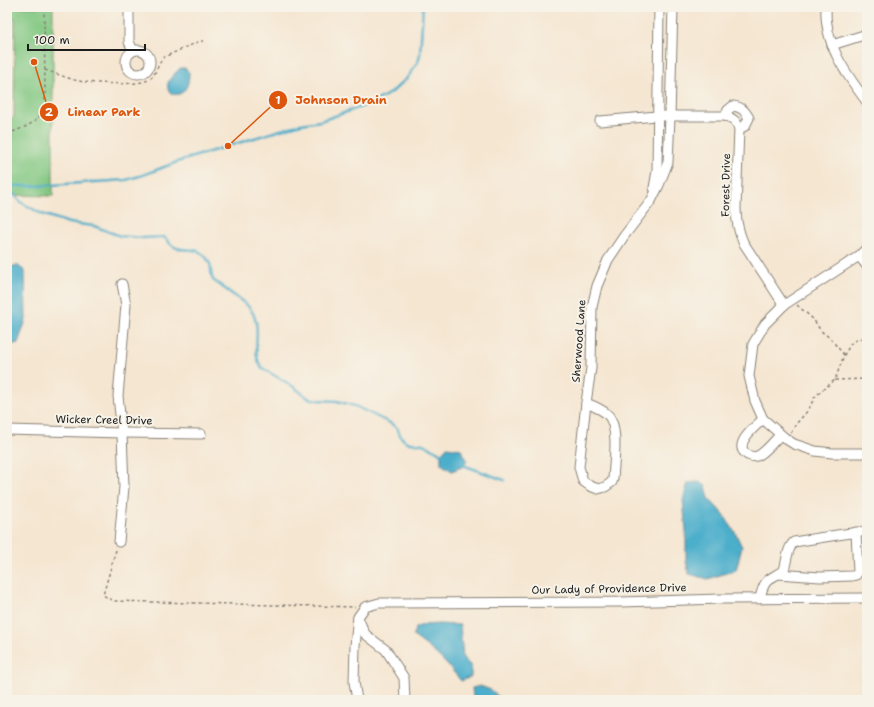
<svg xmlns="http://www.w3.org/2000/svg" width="874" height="707" font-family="'Shantell Sans',sans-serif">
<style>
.green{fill:#82c782;stroke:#4f724f}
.water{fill:#4caecb;stroke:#346574}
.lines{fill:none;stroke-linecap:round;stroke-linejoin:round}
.stream{stroke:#4caecb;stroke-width:2.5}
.minor-casing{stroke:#888176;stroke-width:11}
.path{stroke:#888176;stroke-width:1.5;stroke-dasharray:3 3;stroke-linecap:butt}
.minor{stroke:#fff;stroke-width:9}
.labels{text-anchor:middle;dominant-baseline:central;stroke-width:4;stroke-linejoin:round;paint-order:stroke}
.street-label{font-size:11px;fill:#1c1c1c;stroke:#f7f3e8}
.leader{fill:none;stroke:#de560d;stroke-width:1.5}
.callout-dot{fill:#de560d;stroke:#f7f3e8;stroke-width:1.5}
.mark-label{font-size:12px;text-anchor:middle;font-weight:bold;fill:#fff}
.callout-label{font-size:12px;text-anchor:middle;font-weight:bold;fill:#de560d;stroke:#f7f3e8;stroke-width:4;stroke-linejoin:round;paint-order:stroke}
</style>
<rect width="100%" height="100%" fill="#f7f3e8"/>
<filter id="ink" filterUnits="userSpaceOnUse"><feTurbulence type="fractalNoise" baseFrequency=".025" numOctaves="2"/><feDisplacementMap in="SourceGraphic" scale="8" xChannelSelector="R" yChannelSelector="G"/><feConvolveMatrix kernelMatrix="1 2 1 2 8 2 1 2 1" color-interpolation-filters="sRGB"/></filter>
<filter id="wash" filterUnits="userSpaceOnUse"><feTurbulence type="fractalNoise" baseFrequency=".012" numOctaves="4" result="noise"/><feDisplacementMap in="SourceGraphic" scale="16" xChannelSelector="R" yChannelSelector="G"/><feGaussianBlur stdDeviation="0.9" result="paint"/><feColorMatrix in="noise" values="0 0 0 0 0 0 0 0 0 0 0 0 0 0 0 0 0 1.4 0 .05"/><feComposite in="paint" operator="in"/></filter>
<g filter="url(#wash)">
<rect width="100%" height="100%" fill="#f5e6d1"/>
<polygon class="green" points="9,7 53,7 53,196 7,195 7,122 14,117 15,18 11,18 7,15"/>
<g class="water">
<path d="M180,68H185L189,72C190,102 164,98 168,83C170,77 176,73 180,68Z"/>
<polygon points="17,265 25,271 26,320 18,343 7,346 7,268"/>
<polygon points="447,447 461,449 467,460 464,466 452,471 441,464 441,454"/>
<polygon points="699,482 706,486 709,499 723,514 735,532 742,547 736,570 708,579 689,574 686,561 686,531 683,500 688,483"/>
<path d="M439,624L460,625L463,658L471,666V677L461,681C447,663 432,649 413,636L415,628L423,625Z"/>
<polygon points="480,686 491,690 502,700 475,700 473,697 472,688"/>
</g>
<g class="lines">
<g class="stream">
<polyline points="7,186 36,186 126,180 143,175 180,161 274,132 301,124 320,121 344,113 372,103 392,92 407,78 418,62 420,55 423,7"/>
<path d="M7,187L22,203L42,214L69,223L94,226L120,236L143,238L164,237C167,240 170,244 173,246C184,254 199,243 209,262C212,267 210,274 213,280L247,305C267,326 248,350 262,368L294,387L308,398L318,400L337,401L355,406L390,423L397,428L401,437L405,441L410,443L423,444L437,451L444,456"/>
<polyline points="463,465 504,480"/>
</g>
</g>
</g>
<g filter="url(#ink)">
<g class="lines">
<g class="minor-casing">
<g id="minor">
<polyline points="129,7 129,42 133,50"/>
<path d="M826,7C824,44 846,74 867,102"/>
<polyline points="832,45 867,34"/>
<circle cx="138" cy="62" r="12"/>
<path d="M725,116L728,110L733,106C742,107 745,111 749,118L745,126L739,129"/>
<path d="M600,121L657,116H725C733,118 737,121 739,129L736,208C736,220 738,230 743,242L784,305"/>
<polyline points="654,188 657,171 659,7"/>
<polyline points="867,248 859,256 784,305 765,324 753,344 749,376 755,401 763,419 786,439 794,444 815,451 832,453 867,453"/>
<polyline points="859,256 867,266"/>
<polyline points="586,403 591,368 592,307 597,286 608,260 624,236 651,201 659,185 668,162 670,117 673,7"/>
<path d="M586,403C594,406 602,409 608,415C619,426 614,463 613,479L612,482L605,487L598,489L590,486L583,481L579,467Z"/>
<path d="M763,419C756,426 734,443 745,453C748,456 753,457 757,456C764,454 775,440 780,435"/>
<polyline points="7,430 122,433 201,434"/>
<polyline points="119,542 124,487 122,433 118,396 126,305 122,284"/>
<polyline points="778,574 820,577 852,576 856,575 858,572 856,532"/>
<path d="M760,598C765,577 768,581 784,570C787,561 787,548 794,542L837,535L867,531"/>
<polyline points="358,618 365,634 386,650 404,678 405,700"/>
<polyline points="357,700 354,682 355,646 358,617 365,607 379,603 621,602 721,599 867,598"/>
</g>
</g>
<g class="path">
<path d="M45,70C58,74 71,80 84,82C96,83 138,86 148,80C157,75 157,64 164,57L198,42L207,40"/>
<path d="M7,134C35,123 44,122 45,89L44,7"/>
<polyline points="797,305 813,319 821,331 830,338 844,355"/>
<polyline points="835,380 867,379"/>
<polyline points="791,433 796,424 809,409 814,398 821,391 835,380 844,355 852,342 862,338 867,333"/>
<polyline points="116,550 103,595 113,601 355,607"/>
</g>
<use href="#minor" class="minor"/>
</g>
</g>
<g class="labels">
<g class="street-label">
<text transform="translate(726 185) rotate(-89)">Forest Drive</text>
<text transform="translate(579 341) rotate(-86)">Sherwood Lane</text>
<text transform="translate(104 420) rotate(1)">Wicker Creel Drive</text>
<text transform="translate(609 589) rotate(-1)">Our Lady of Providence Drive</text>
</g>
</g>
<path class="leader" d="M228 146L278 100M34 62L49 112"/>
<g class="callout-dot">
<circle cx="228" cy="146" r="4"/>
<circle cx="34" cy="62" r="4"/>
<circle cx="278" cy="100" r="10"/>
<circle cx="49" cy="112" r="10"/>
</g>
<g class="mark-label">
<text x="278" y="104">1</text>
<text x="49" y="116">2</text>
</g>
<g class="callout-label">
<text x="341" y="104">Johnson Drain</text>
<text x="104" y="116">Linear Park</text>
</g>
<rect width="874" height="707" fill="none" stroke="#f7f3e8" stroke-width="24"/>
<path d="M28 44v6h117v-6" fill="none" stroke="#1c1c1c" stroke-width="2"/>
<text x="34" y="44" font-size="12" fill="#1c1c1c" stroke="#f7f3e8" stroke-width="3" paint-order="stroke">100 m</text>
</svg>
